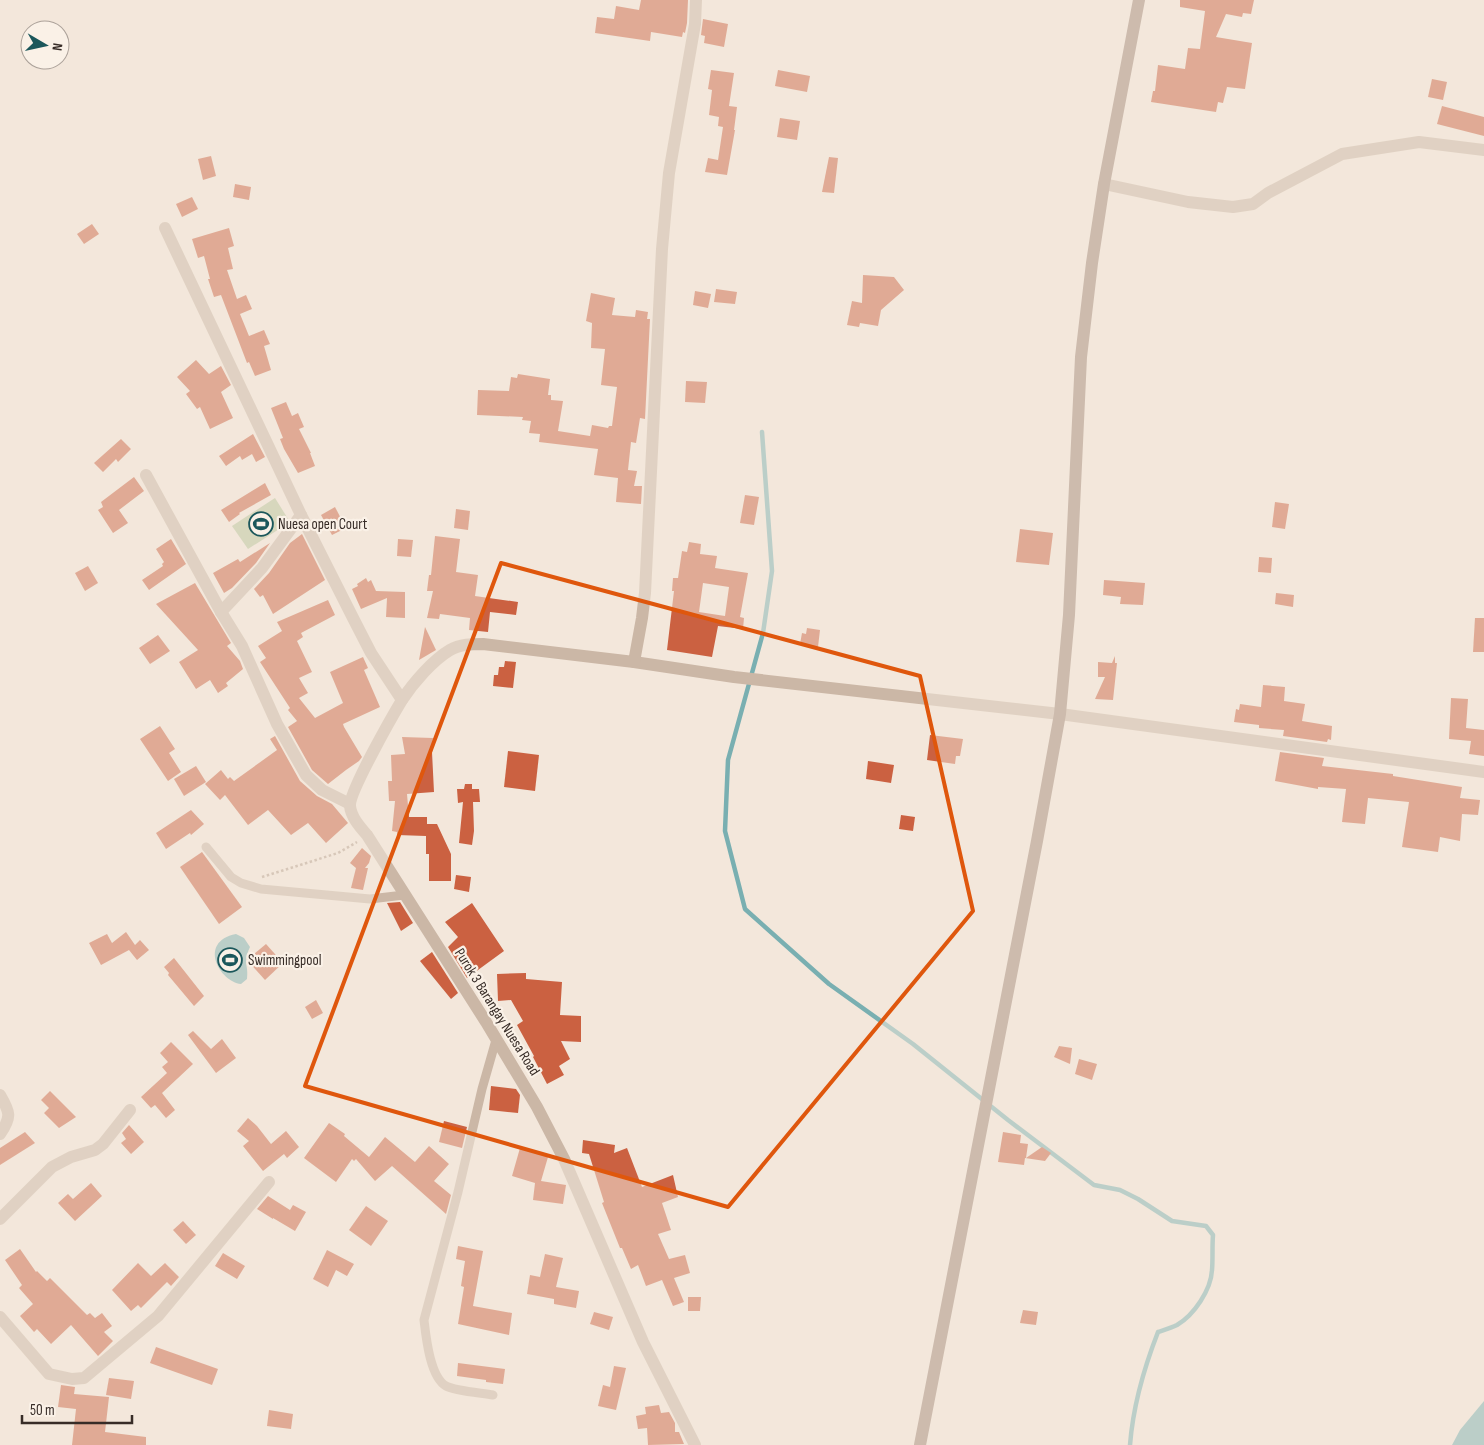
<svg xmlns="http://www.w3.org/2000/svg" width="1484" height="1445" font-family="'Sofia Sans Condensed',sans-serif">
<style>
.green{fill:#b5c39a}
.water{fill:#79afb1}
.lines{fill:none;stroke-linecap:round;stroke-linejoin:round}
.stream{stroke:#79afb1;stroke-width:4.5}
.building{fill:#cb6141;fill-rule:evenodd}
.path{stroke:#b7a190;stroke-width:2.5;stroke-dasharray:2.5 2.5;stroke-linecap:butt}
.lane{stroke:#cbb7a6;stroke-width:9}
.street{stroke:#cbb7a6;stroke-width:12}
.secondary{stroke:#9f8577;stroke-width:12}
.marked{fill:none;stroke:#df570d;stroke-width:4;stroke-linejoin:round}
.labels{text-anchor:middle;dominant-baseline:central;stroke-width:4.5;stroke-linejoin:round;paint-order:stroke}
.poi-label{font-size:15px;fill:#372c27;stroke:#faf1e7;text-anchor:start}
.street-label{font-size:15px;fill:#372c27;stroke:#faf1e7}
</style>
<rect width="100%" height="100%" fill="#f3e7db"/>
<polygon class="green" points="275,498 290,522 248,549 232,526"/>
<g class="water">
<path d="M236,934L244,938L250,947C242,964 249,964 247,979L241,984C220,982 197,942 236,934Z"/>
<polygon points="1484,1401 1484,1445 1452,1445 1460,1430"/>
</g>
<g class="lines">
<path class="stream" d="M762,432L772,571L763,633L728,760L725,831L745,909L829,984L913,1044L1008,1120L1094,1185L1120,1190L1138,1199L1172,1221L1206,1226L1213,1235C1212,1247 1213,1258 1212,1270C1211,1290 1194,1315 1177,1325C1171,1328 1164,1330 1158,1332C1144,1368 1133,1406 1130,1445"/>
</g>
<g class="building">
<polygon points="641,0 688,0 687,23 685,33 683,32 682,37 651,32 650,41 595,33 597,17 614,19 616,6 639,10"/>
<polygon points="1180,0 1254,0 1251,14 1243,13 1242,17 1226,14 1216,37 1252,43 1245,89 1227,87 1223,103 1218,102 1216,112 1151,102 1153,91 1155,91 1158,65 1185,69 1188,48 1200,49 1205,11 1180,7"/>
<polygon points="703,19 728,24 724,47 704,43 705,36 701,35"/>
<polygon points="711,70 734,73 729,106 737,107 734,130 735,130 727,175 705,172 708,158 718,160 723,127 718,126 719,117 709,115 712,90 708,89"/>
<polygon points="778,70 810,76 807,92 775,86"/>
<polygon points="1432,79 1447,82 1443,100 1428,97"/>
<polygon points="1442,106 1484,117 1484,136 1437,124"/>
<polygon points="780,118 800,121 797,140 777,137"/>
<polygon points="211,156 216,176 203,180 198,159"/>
<polygon points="829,157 838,158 834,193 822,192"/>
<polygon points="235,184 251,187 249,200 233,197"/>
<polygon points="192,197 198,209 182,217 176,204"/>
<polygon points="92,224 99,234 84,244 77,234"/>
<polygon points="229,228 234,246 228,248 233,269 227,270 237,299 246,295 252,309 240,314 249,336 264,330 270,344 264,346 271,370 255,376 249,362 247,363 221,295 214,297 208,279 210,279 204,256 198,258 192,239"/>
<polygon points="863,275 894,277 904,290 881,310 878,326 860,323 859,327 847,325 852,301 862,303"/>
<polygon points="716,289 737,292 735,304 714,302"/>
<polygon points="695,291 711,294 708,308 693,305"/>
<polygon points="591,293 615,298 612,315 635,317 636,310 648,312 647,319 650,319 645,419 640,418 636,443 631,442 628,470 637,471 634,486 642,486 641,504 616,502 618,478 594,475 598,449 539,442 540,434 529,433 531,421 522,420 523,417 477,415 478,390 509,391 511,377 517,378 518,374 550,379 548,395 551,395 551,400 563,401 558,431 590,436 592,425 608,428 609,426 612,426 617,387 601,385 605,349 591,348 592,323 586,321"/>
<polygon points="196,360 209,374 221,366 231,385 221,392 233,418 210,429 200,407 197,409 186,394 190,391 177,377"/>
<polygon points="686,381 707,382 705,403 685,402"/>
<polygon points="286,402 292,416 298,413 304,427 299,429 311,453 310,453 315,466 298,473 284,449 280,439 283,438 271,408"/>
<polygon points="253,434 265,457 256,462 252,454 242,460 240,456 226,466 219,456"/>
<polygon points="121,439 131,449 118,462 116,459 103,472 94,463"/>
<polygon points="134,477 144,491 119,510 128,523 113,533 98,510 103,507 101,502"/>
<polygon points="265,483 271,495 239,513 240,514 229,522 221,510"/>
<polygon points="745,495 759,497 754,525 740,523"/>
<polygon points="1275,502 1289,504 1285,529 1272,527"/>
<polygon points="335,507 346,528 332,535 321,515"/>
<polygon points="456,509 470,511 468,530 454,528"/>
<polygon points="1020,529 1053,533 1049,565 1016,562"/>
<polygon points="302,534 325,580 273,614 263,595 260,597 254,589 269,573 290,543"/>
<polygon points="435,536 460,539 456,572 478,575 475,596 518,602 516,615 490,612 488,632 469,630 470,618 440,614 439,619 427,618 433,591 427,591 429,575 431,575"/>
<polygon points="171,539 186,564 149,590 142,580 163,566 162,564 164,562 156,549"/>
<polygon points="398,539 413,540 411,557 397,556"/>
<path d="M689,542L701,544L700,554L717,556L715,568L748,573L740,617L744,618L743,629L718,626L712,657L667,650L674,591H672L673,578H678L682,551L687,552ZM703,583L729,587L725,616L699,612Z"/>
<polygon points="270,543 256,563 232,588 224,593 213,573 238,559 240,562"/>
<polygon points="1259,557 1272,558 1271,573 1258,572"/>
<polygon points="88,566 98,583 85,591 75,573"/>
<polygon points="366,578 368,582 371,580 376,591 405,592 405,618 386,617 387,598 361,609 352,589 358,586 357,584"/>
<polygon points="1104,580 1145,583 1143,605 1120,604 1121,597 1103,595"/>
<polygon points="195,583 231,643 227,646 240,661 243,669 226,683 228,686 218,693 210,680 196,689 179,662 198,650 156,604"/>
<polygon points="1276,593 1294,595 1293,607 1275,604"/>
<polygon points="328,600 335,615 301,633 303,637 297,641 312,672 299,678 308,693 299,698 315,718 343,703 330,672 363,657 368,668 364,670 380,707 343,724 344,727 362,757 359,761 346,770 328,784 312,770 288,727 297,721 288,710 290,708 260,662 266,658 258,646 282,631 277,622"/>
<polygon points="1475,618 1484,618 1484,652 1473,652"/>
<polygon points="425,627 436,650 419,660"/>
<polygon points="807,628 820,630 818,647 800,644 802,633 806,634"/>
<polygon points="158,635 170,651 150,664 139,648"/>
<polygon points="1115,656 1115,663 1117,663 1113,700 1095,699 1105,677 1098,677 1098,662 1112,663"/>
<polygon points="505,661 516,662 513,688 493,686 494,675 498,675 499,667 504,667"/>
<polygon points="1263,685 1285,687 1284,701 1305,704 1302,721 1332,726 1331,740 1328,739 1327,742 1283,736 1284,730 1259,728 1259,725 1234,722 1236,709 1239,710 1240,704 1261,707"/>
<polygon points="1451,698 1468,699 1466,728 1484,730 1484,756 1469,754 1471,741 1449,739"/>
<polygon points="160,726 175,749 169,753 181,772 168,781 140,739"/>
<polygon points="930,735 963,739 960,756 956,756 955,764 927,760"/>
<polygon points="275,736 300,781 317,796 332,804 348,823 326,843 308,823 291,835 268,810 248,825 225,795 220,800 205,784 221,770 228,779 230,777 234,781 277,750 270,739"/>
<polygon points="402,737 433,738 432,752 434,792 407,794 409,817 427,817 427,824 437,824 451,854 451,881 429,881 429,854 426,854 426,836 397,835 397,832 392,831 395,801 389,801 388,781 392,781 391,755 405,754"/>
<polygon points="508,751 539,755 535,791 504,787"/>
<polygon points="1280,752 1324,758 1322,766 1393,774 1393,776 1462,787 1460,798 1480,800 1478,815 1462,814 1460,841 1440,837 1438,852 1402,847 1409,802 1368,798 1365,824 1342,822 1346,789 1318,787 1318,789 1275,781"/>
<polygon points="868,761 894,765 891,783 866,779"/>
<polygon points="196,766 206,782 184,796 174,779"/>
<polygon points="465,784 472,784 472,789 479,789 480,802 473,802 474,831 472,845 459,843 463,802 458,803 457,789 464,789"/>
<polygon points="191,810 204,824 191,835 190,833 166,849 156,833"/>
<polygon points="901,815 915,817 913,831 899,829"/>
<polygon points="362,848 371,856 369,863 365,868 368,868 363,890 351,888 356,868 350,863"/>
<polygon points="202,852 242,907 219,924 180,867"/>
<polygon points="456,875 471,877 469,892 454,889"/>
<polygon points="400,902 413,923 401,931 387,903"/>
<polygon points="472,903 504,951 467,978 448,947 458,937 445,922"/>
<polygon points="126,932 135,945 140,940 149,950 137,960 129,950 101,965 89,943 107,934 112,943"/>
<polygon points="266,944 283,963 265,980 247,960"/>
<polygon points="432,952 458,993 451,999 420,961"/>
<polygon points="174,958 204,996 194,1006 168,975 169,973 164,967"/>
<polygon points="526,973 526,979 562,982 560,1015 581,1016 581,1042 561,1041 570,1059 559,1066 564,1075 547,1084 533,1057 534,1056 517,1025 523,1021 511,1000 498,1001 497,974"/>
<polygon points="316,1000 323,1013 312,1019 305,1007"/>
<polygon points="193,1031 211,1049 222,1039 236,1058 216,1073 188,1035"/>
<polygon points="171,1042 193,1064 162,1093 175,1110 166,1118 155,1105 151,1108 141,1097 167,1073 162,1067 168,1062 160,1053"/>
<polygon points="1059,1046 1072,1048 1070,1064 1054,1057"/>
<polygon points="1079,1059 1097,1064 1092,1080 1075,1074"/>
<polygon points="491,1086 516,1089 520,1095 518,1113 489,1110"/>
<polygon points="50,1091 76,1117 59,1128 44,1113 49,1108 41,1100"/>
<polygon points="248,1118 257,1126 271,1144 286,1131 299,1147 287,1158 284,1154 263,1171 243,1146 249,1141 237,1131"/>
<polygon points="444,1121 467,1127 462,1148 439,1142"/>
<polygon points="329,1123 345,1134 344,1136 369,1157 385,1137 415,1162 429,1146 449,1164 434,1181 451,1195 446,1214 392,1166 375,1181 356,1159 354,1161 352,1159 336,1182 304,1158"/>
<polygon points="129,1125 144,1142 131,1154 121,1143 126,1139 122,1133"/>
<polygon points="25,1132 35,1143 0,1165 0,1148"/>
<polygon points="1003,1132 1021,1135 1020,1143 1028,1144 1026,1158 1042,1147 1051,1153 1045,1161 1025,1158 1024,1165 998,1162"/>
<polygon points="583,1140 615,1145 614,1153 627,1148 642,1187 673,1175 678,1197 662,1203 671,1230 658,1234 669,1259 685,1255 690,1273 674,1278 684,1302 673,1306 662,1280 646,1286 638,1265 631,1269 622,1248 620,1248 602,1203 604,1202 589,1154 582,1153"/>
<polygon points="520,1148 548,1157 541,1181 566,1185 563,1204 533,1200 535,1183 512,1176"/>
<polygon points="91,1183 102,1196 75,1221 58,1203 68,1194 73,1199"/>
<polygon points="268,1196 290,1210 293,1205 306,1212 295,1231 273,1218 273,1219 257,1209"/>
<polygon points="366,1206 388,1221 371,1246 349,1230"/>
<polygon points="183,1221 196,1235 186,1244 173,1230"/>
<polygon points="458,1246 483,1251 473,1306 512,1313 509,1335 458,1324 464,1287 461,1286 465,1261 456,1259"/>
<polygon points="20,1249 36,1272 37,1271 47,1281 50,1278 87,1315 90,1313 95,1318 102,1313 112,1326 104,1332 113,1341 98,1356 71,1325 51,1344 37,1329 34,1332 20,1316 33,1304 19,1288 22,1285 5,1260"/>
<polygon points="327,1250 354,1264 347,1276 336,1270 328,1287 313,1279"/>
<polygon points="223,1253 245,1266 237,1279 215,1266"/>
<polygon points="545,1254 563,1258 556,1287 579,1291 576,1308 554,1304 554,1299 527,1294 530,1275 540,1277"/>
<polygon points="138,1263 151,1276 165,1263 179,1277 171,1286 167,1282 141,1308 138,1305 131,1311 112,1290"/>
<polygon points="688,1297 701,1297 700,1311 688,1311"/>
<polygon points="1023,1310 1038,1312 1036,1325 1020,1323"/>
<polygon points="594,1312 613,1317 609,1330 590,1324"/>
<polygon points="156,1347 218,1369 212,1385 150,1363"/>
<polygon points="458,1363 505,1369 503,1384 486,1382 486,1380 457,1376"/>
<polygon points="614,1366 626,1368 616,1410 598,1406 603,1385 610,1387"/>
<polygon points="109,1378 134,1381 131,1399 106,1395"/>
<polygon points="61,1385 75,1387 74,1394 109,1397 105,1432 146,1437 146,1445 72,1445 76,1409 58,1407"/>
<polygon points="659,1405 661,1413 669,1412 675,1423 675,1432 679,1432 684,1444 648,1445 647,1428 638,1429 636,1416 646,1414 645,1407"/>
<polygon points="269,1410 293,1414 291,1429 267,1426"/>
</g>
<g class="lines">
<polyline class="path" points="262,877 338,853 357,842"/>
<g class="lane">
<polyline points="206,847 231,877 241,883 261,889 370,899 404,895"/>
<path d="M493,1395C482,1393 455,1391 446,1386C430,1377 426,1337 424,1320L458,1192L482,1089L496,1040"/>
</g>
<g class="street">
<polyline points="1104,184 1188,202 1233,207 1253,204 1268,193 1342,154 1419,142 1484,150"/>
<polyline points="165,228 301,515 352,616 371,653 402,700"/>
<polyline points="146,475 221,612 242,646 277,724 306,775 322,790 350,804"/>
<polyline points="221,612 262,568 301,515"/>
<polyline points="634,662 734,677 1060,714 1484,772"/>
<path d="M0,1095C10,1112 12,1117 0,1134"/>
<polyline points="0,1219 52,1167 71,1157 95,1150 103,1144 130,1110"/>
<polyline points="0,1317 49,1374 72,1379 84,1378 158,1316 269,1182"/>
<path d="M695,1445L643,1342L564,1159L537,1107L486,1022L367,835C360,827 351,817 350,806C349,792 393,715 402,700C413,683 433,660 450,650C460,644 472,644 483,644L634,662L642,618L645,593L662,249L669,173L695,24L696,0"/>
</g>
<polyline class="secondary" points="920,1445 1037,841 1060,714 1069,615 1081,357 1092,263 1104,184 1139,0"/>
</g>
<path d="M0 0H1484V1445H0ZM501,563L920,676L973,911L728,1207L305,1086Z" fill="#f3e7db" fill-opacity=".55" fill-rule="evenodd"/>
<path class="marked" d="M501,563L920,676L973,911L728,1207L305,1086Z"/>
<defs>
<g id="stadium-ring" transform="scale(1.25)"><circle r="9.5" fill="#faf1e7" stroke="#1b575b" stroke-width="1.5"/><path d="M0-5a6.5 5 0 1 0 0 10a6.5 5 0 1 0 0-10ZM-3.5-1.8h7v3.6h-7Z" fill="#1b575b"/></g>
</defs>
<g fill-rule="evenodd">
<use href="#stadium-ring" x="261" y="524"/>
<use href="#stadium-ring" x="230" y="960"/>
</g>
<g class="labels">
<g class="poi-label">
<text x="278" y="524">Nuesa open Court</text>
<text x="248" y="960">Swimmingpool</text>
</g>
<g class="street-label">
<text transform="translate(497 1012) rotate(58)">Purok 3 Barangay Nuesa Road</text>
</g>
</g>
<g transform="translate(45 45) rotate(99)"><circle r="24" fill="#faf1e7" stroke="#aca29a"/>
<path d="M0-4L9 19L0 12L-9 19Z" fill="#1b575b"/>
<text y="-8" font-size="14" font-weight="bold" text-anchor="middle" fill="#372c27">N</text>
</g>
<path d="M22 1415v8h110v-8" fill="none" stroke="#372c27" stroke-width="2.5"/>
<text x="30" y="1415" font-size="15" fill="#372c27" stroke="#faf1e7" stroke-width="4" paint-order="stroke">50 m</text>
</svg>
